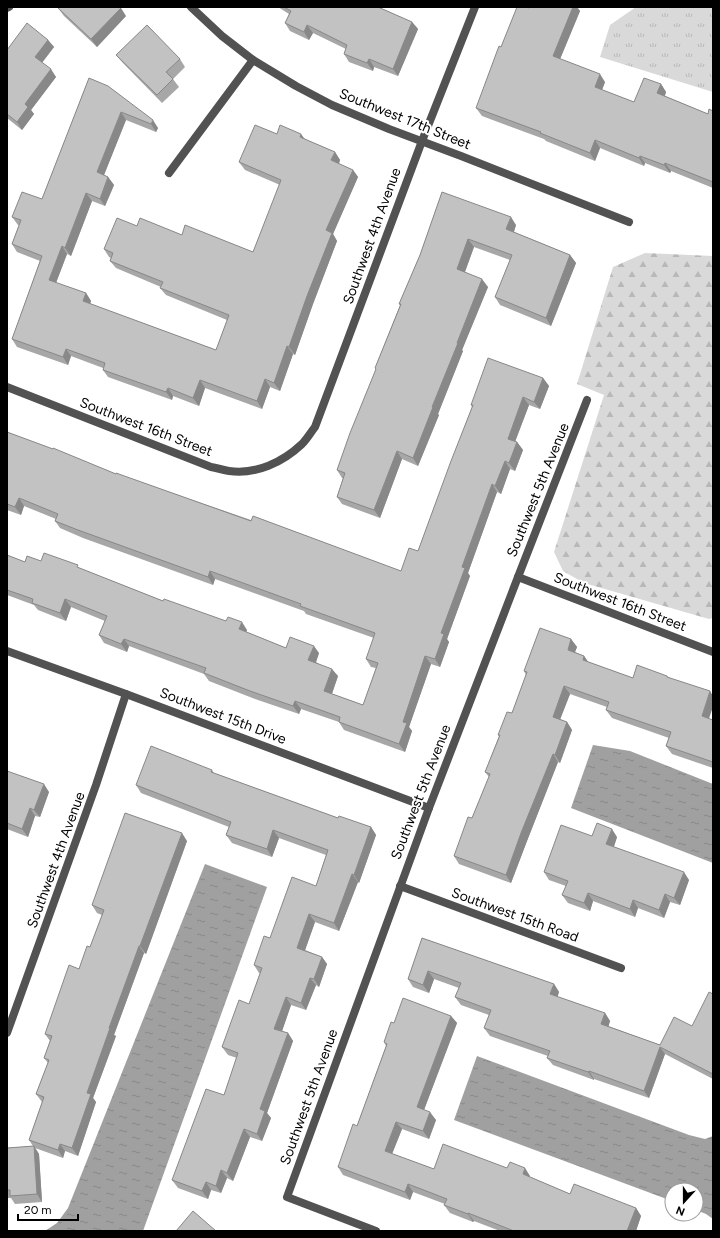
<svg xmlns="http://www.w3.org/2000/svg" width="720" height="1238" font-family="Figtree,sans-serif">
<style>
.grass{fill:url(#grass-tufts)}
.forest{fill:url(#forest-firs)}
.water{fill:url(#water-ripples)}
.lines{fill:none;stroke-linecap:round;stroke-linejoin:round}
.minor{stroke:#525252;stroke-width:8}
.wall{fill:#a7a7a7}
.shaded-wall{fill:#888}
.building{fill:#c2c2c2;stroke:#888}
.labels{text-anchor:middle;dominant-baseline:central;stroke-width:4;stroke-linejoin:round;paint-order:stroke}
.street-label{font-size:14px;fill:#000;stroke:#fff}
</style>
<defs>
<pattern id="grass-tufts" width="24" height="20" patternUnits="userSpaceOnUse"><rect width="24" height="20" fill="#d9d9d9"/><path d="M3 7l-1-3M5 7V3M7 7l1-3M15 17l-1-3M17 17v-4M19 17l1-3" fill="none" stroke="#b8b8b8"/></pattern>
<pattern id="forest-firs" width="22" height="20" patternUnits="userSpaceOnUse"><rect width="22" height="20" fill="#d9d9d9"/><path d="M5 1l3.5 6h-7zM16 11l3.5 6h-7z" fill="#b8b8b8"/></pattern>
<pattern id="water-ripples" width="26" height="14" patternUnits="userSpaceOnUse"><rect width="26" height="14" fill="#a0a0a0"/><path d="M2 4q2-2 4 0t4 0M15 11q2-2 4 0t4 0" fill="none" stroke="#888"/></pattern>
</defs>
<rect width="100%" height="100%" fill="#fff"/>
<polygon class="grass" points="636,7 713,7 713,92 600,57 610,25"/>
<polygon class="forest" points="645,253 713,256 713,618 709,619 584,583 563,571 554,552 604,395 577,384 613,267"/>
<g class="water">
<polygon points="593,745 630,751 713,784 713,863 571,808"/>
<polygon points="205,864 267,887 143,1231 45,1231 57,1223 68,1208"/>
<polygon points="477,1056 689,1135 705,1139 713,1136 713,1219 706,1214 696,1210 696,1190 672,1190 672,1201 454,1120"/>
</g>
<g class="lines">
<g class="minor">
<polyline points="191,7 222,36 253,60 296,86 332,105 389,129 461,156 629,222"/>
<polyline points="7,8 9,7"/>
<polyline points="169,173 253,60"/>
<path d="M7,387L211,467C217,468 223,470 229,471C256,475 283,462 302,444C307,439 311,432 315,427L422,141L475,7"/>
<polyline points="518,577 713,652"/>
<polyline points="7,651 126,694 429,808"/>
<polyline points="400,886 621,968"/>
<polyline points="7,1033 96,785 126,694"/>
<polyline points="376,1231 287,1197 429,808 518,577 587,400"/>
</g>
</g>
<g class="wall">
<polygon points="278,7 378,7 412,22 418,29 398,76 374,67 373,71 349,62 344,54 346,49 313,33 309,40 290,31 285,23 289,14"/>
<polygon points="530,7 577,7 580,11 560,59 605,82 602,90 634,102 661,84 666,92 665,96 708,114 713,111 713,188 671,171 670,173 645,163 644,166 600,148 595,161 546,141 544,139 482,116 476,108 501,47"/>
<polygon points="58,8 126,16 97,47 64,16"/>
<polygon points="48,40 54,47 42,63 56,77 31,110 34,114 22,130 7,118 7,50"/>
<polygon points="116,55 180,59 185,67 173,79 179,87 162,103 122,62"/>
<polygon points="89,78 158,128 156,132 126,120 104,175 108,177 114,185 105,206 92,201 71,256 67,254 56,283 86,293 91,301 90,304 216,350 227,320 166,295 160,288 161,287 116,268 110,261 111,258 109,257 104,249 137,226 182,235 253,252 280,185 245,170 239,162 277,134 304,139 335,152 340,160 339,164 353,170 358,177 333,234 337,241 313,304 295,355 293,354 280,391 270,387 262,409 205,388 199,406 173,396 172,400 108,377 103,370 103,368 71,356 68,365 17,347 12,339 40,261 17,252 12,244 19,225 18,225 12,217 42,199"/>
<polygon points="442,192 516,225 514,232 570,255 576,263 551,326 500,305 495,297 510,260 474,247 465,272 488,287 462,350 463,351 438,414 439,415 418,466 402,459 380,518 342,504 337,497 343,478 342,478 337,470 376,370 375,368 400,305 399,304 420,255"/>
<polygon points="543,378 549,386 540,409 529,405 515,442 517,442 523,450 515,471 510,469 501,494 497,492 468,573 470,576 447,639 449,642 440,667 431,664 409,727 412,731 405,752 344,730 339,722 301,709 299,714 255,699 209,681 204,674 129,646 127,652 104,643 99,635 105,621 71,607 66,621 38,610 34,605 7,595 7,555 25,562 41,561 79,568 163,601 247,630 246,632 286,648 319,653 316,662 338,676 332,694 363,705 376,668 371,667 366,659 374,638 306,614 304,611 215,579 213,585 83,538 60,528 55,521 56,519 24,506 21,515 7,510 7,432 116,474 401,571 418,551 472,407 471,405"/>
<polygon points="571,639 577,647 575,652 584,656 588,662 633,678 667,676 709,719 713,720 713,768 672,754 666,746 669,738 612,718 606,710 607,707 570,694 560,719 567,722 572,730 560,763 558,762 527,841 511,883 459,864 454,856 472,818 489,777 485,772 499,736 498,735 512,713 526,675 524,671"/>
<polygon points="212,770 214,773 338,818 371,827 376,835 359,883 358,882 339,931 315,922 305,950 322,957 327,964 319,987 316,985 306,1010 291,1005 282,1031 288,1033 293,1041 267,1113 271,1118 262,1141 250,1137 233,1181 227,1178 221,1193 211,1190 208,1199 178,1188 172,1180 224,1095 237,1058 228,1055 222,1047 249,1004 260,973 259,973 254,965 270,938 316,886 326,855 279,838 272,857 232,843 226,835 229,827 141,793 136,785"/>
<polygon points="7,771 49,792 40,817 35,816 28,837 7,829"/>
<polygon points="617,837 614,847 689,880 680,905 670,902 664,918 638,908 635,917 593,901 590,911 568,903 562,895 566,886 549,880 544,872"/>
<polygon points="187,841 146,954 144,953 114,1035 116,1036 93,1098 96,1102 78,1156 65,1151 63,1158 35,1148 39,1154 42,1202 15,1204 11,1198 7,1198 7,1148 33,1146 29,1140 42,1102 36,1094 48,1063 44,1058 50,1041 45,1034 90,947 102,915 97,913 92,905"/>
<polygon points="422,938 554,984 559,992 557,997 605,1013 610,1021 608,1026 660,1045 692,1026 713,994 713,1079 665,1054 649,1098 594,1079 594,1080 553,1065 547,1058 548,1056 490,1036 484,1028 489,1015 461,1005 455,997 459,988 434,979 429,993 413,987 408,979"/>
<polygon points="451,1016 457,1023 424,1110 436,1120 429,1139 402,1129 392,1154 434,1169 507,1168 530,1176 530,1177 570,1194 636,1208 641,1216 636,1231 500,1231 474,1221 473,1222 450,1213 444,1205 445,1204 413,1192 410,1200 343,1175 338,1167 357,1126 386,1046 384,1042 394,1023"/>
</g>
<g class="shaded-wall">
<polygon points="573,7 577,7 580,11 558,64 553,56"/>
<polygon points="121,8 126,16 97,47 91,39"/>
<polygon points="412,22 418,29 398,76 393,69"/>
<polygon points="307,25 313,33 309,40 304,32"/>
<polygon points="48,40 54,47 40,65 35,57"/>
<polygon points="369,59 374,67 373,71 367,63"/>
<polygon points="51,69 56,77 31,110 34,114 22,130 17,122 25,104"/>
<polygon points="600,74 605,82 600,95 595,87"/>
<polygon points="661,84 666,92 663,101 657,93"/>
<polygon points="121,112 126,120 102,180 97,172"/>
<polygon points="153,120 158,128 156,132 151,124"/>
<polygon points="301,134 307,142 300,137"/>
<polygon points="595,140 600,148 595,161 590,153"/>
<polygon points="335,152 340,160 337,168 331,160"/>
<polygon points="640,156 645,163 644,166 639,158"/>
<polygon points="665,163 671,171 670,173 664,165"/>
<polygon points="353,170 358,177 333,234 337,241 313,304 295,355 289,347 326,230"/>
<polygon points="108,177 114,185 105,206 100,199"/>
<polygon points="86,193 92,201 71,256 65,248"/>
<polygon points="511,217 516,225 512,237 506,229"/>
<polygon points="468,239 474,247 463,277 457,269"/>
<polygon points="62,246 67,254 54,288 49,280"/>
<polygon points="570,255 576,263 551,326 546,318"/>
<polygon points="482,279 488,287 462,350 463,351 438,414 439,415 418,466 413,458 457,343"/>
<polygon points="86,293 91,301 88,309 83,301"/>
<polygon points="287,346 293,354 280,391 274,383"/>
<polygon points="66,349 71,356 68,365 63,357"/>
<polygon points="543,378 549,386 540,409 534,402"/>
<polygon points="265,379 270,387 262,409 257,401"/>
<polygon points="200,380 205,388 199,406 193,398"/>
<polygon points="168,388 173,396 172,400 166,392"/>
<polygon points="523,397 529,405 513,447 508,439"/>
<polygon points="517,442 523,450 515,471 509,463"/>
<polygon points="397,451 402,459 380,518 374,510"/>
<polygon points="505,461 510,469 501,494 495,486"/>
<polygon points="492,484 497,492 468,573 470,576 447,639 449,642 440,667 435,659 441,633 462,567"/>
<polygon points="19,498 24,506 21,515 15,507"/>
<polygon points="210,571 215,579 213,585 208,577"/>
<polygon points="65,599 71,607 66,621 60,613"/>
<polygon points="242,622 247,630 244,637 239,629"/>
<polygon points="124,639 129,646 127,652 121,644"/>
<polygon points="571,639 577,647 573,657 568,650"/>
<polygon points="314,646 319,653 314,668 308,660"/>
<polygon points="425,656 431,664 409,727 412,731 405,752 399,744 403,722"/>
<polygon points="584,656 589,663 583,660"/>
<polygon points="332,669 338,676 330,699 324,691"/>
<polygon points="564,686 570,694 558,725 553,717"/>
<polygon points="710,691 713,696 713,707 707,724 702,716"/>
<polygon points="295,701 301,709 299,714 293,706"/>
<polygon points="567,722 572,730 560,763 555,755"/>
<polygon points="553,754 558,762 527,841 511,883 506,875 521,833"/>
<polygon points="44,784 49,792 40,817 34,810"/>
<polygon points="30,808 35,816 28,837 22,829"/>
<polygon points="371,827 376,835 359,883 354,875"/>
<polygon points="612,829 617,837 612,852 606,844"/>
<polygon points="273,830 279,838 272,857 267,849"/>
<polygon points="182,833 187,841 146,954 140,946"/>
<polygon points="684,872 689,880 680,905 674,898"/>
<polygon points="352,874 358,882 339,931 334,923"/>
<polygon points="588,893 593,901 590,911 584,903"/>
<polygon points="665,894 670,902 664,918 659,910"/>
<polygon points="633,900 638,908 635,917 630,909"/>
<polygon points="309,914 315,922 303,956 297,948"/>
<polygon points="139,946 144,953 114,1035 116,1036 93,1098 96,1102 78,1156 72,1148 87,1093 109,1028"/>
<polygon points="322,957 327,964 319,987 314,979"/>
<polygon points="428,971 434,979 429,993 423,985"/>
<polygon points="310,978 316,985 306,1010 301,1003"/>
<polygon points="554,984 559,992 556,1002 550,994"/>
<polygon points="286,997 291,1005 280,1037 274,1029"/>
<polygon points="605,1013 610,1021 607,1032 601,1024"/>
<polygon points="451,1016 457,1023 422,1115 417,1107"/>
<polygon points="288,1033 293,1041 267,1113 271,1118 262,1141 257,1134 260,1109"/>
<polygon points="660,1047 665,1054 649,1098 644,1091"/>
<polygon points="589,1071 594,1079 594,1080 588,1072"/>
<polygon points="430,1112 436,1120 429,1139 423,1131"/>
<polygon points="396,1122 402,1129 390,1159 385,1151"/>
<polygon points="244,1129 250,1137 233,1181 227,1173"/>
<polygon points="60,1144 65,1151 63,1158 58,1150"/>
<polygon points="34,1146 39,1154 42,1202 37,1194"/>
<polygon points="525,1168 530,1176 528,1182 523,1174"/>
<polygon points="221,1170 227,1178 221,1193 216,1186"/>
<polygon points="206,1182 211,1190 208,1199 202,1191"/>
<polygon points="408,1184 413,1192 410,1200 405,1192"/>
<polygon points="636,1208 641,1216 636,1231 627,1231"/>
<polygon points="468,1213 474,1221 473,1222 468,1214"/>
</g>
<g class="building">
<polygon points="59,7 119,7 121,8 91,39 58,8"/>
<polygon points="284,7 378,7 412,22 393,69 369,59 367,63 344,54 347,45 307,25 304,32 285,23 291,11"/>
<polygon points="517,7 527,7 529,8 530,7 573,7 553,56 600,74 595,87 634,102 644,78 661,84 657,93 708,114 709,109 713,111 713,182 665,163 664,165 640,156 639,158 595,140 590,153 540,133 541,132 476,108 499,46 501,47"/>
<polygon points="27,23 48,40 35,57 51,69 25,104 28,107 17,122 7,114 7,50"/>
<polygon points="147,25 180,59 166,72 173,79 157,95 116,55"/>
<polygon points="89,78 108,86 153,120 151,124 121,112 97,172 108,177 100,199 86,193 65,248 62,246 49,280 86,293 83,301 216,350 229,315 160,288 163,282 110,261 113,253 104,249 117,218 137,226 140,218 182,235 185,225 253,252 281,180 239,162 255,125 277,134 280,125 301,134 300,137 335,152 331,160 353,170 326,230 332,233 307,296 289,347 287,346 274,383 265,379 257,401 200,380 193,398 168,388 166,392 103,370 105,363 66,349 63,357 12,339 42,256 12,244 21,220 12,217 22,192 42,199"/>
<polygon points="442,192 511,217 506,229 570,255 546,318 495,297 512,255 468,239 457,269 482,279 457,343 458,343 432,407 433,407 413,458 397,451 374,510 337,497 345,473 337,470 350,433 376,369 375,368 401,304 399,304 420,255"/>
<polygon points="488,358 543,378 534,402 523,397 508,439 517,442 509,463 505,461 495,486 492,484 462,567 465,568 441,633 444,634 435,659 425,656 403,722 407,723 399,744 339,722 340,717 295,701 293,706 250,691 204,673 206,668 124,639 121,644 99,635 107,616 65,599 60,613 32,603 33,599 7,590 7,555 25,562 27,556 41,561 44,553 78,565 77,567 163,601 164,599 226,621 228,617 242,622 239,629 286,648 290,637 314,646 308,660 332,669 324,691 363,705 378,663 366,659 375,633 300,606 301,604 210,571 208,577 78,530 55,521 58,514 19,498 15,507 7,504 7,432 53,449 53,448 116,474 116,473 251,521 253,516 401,571 409,548 418,551 451,461 473,405 471,405"/>
<polygon points="540,628 571,639 568,650 584,656 583,660 633,678 637,665 667,676 667,677 710,691 702,716 713,720 713,762 666,746 671,732 606,710 609,702 564,686 553,717 567,722 555,755 553,754 521,833 506,875 454,856 468,817 472,818 490,774 485,772 500,735 498,735 507,712 512,713 527,672 524,671"/>
<polygon points="151,746 212,770 211,772 338,818 339,816 371,827 354,875 352,874 334,923 309,914 297,948 322,957 314,979 310,978 301,1003 286,997 274,1029 288,1033 260,1109 265,1111 257,1134 244,1129 227,1173 221,1170 216,1186 206,1182 202,1191 172,1180 206,1089 224,1095 238,1053 222,1047 239,1000 249,1004 262,968 254,965 264,936 270,938 292,877 316,886 328,850 273,830 267,849 226,835 231,822 136,785"/>
<polygon points="7,771 44,784 34,810 30,808 22,829 7,823"/>
<polygon points="125,813 182,833 140,946 139,946 109,1028 110,1028 87,1093 91,1094 72,1148 60,1144 58,1150 29,1140 44,1097 36,1094 49,1060 44,1058 52,1036 45,1034 69,965 79,969 87,946 90,947 104,910 92,905"/>
<polygon points="597,823 612,829 606,844 684,872 674,898 665,894 659,910 633,900 630,909 588,893 584,903 562,895 568,881 544,872 561,825 592,836"/>
<polygon points="422,938 554,984 550,994 605,1013 601,1024 660,1045 674,1017 692,1026 709,992 713,994 713,1074 660,1047 644,1091 589,1071 588,1072 547,1058 550,1051 484,1028 491,1010 455,997 461,983 428,971 423,985 408,979"/>
<polygon points="403,998 451,1016 417,1107 430,1112 423,1131 396,1122 385,1151 434,1169 443,1144 507,1168 510,1162 525,1168 523,1174 570,1194 574,1184 636,1208 627,1231 514,1231 468,1213 468,1214 444,1205 447,1199 408,1184 405,1192 338,1167 353,1124 357,1126 387,1044 384,1042 391,1022 394,1023"/>
<polygon points="34,1146 37,1194 10,1196 10,1190 7,1190 7,1148"/>
<polygon points="193,1211 216,1231 176,1231"/>
</g>
<g class="labels">
<g class="street-label">
<text transform="translate(405 119) rotate(22)">Southwest 17th Street</text>
<text transform="translate(372 236) rotate(-70)">Southwest 4th Avenue</text>
<text transform="translate(146 427) rotate(21)">Southwest 16th Street</text>
<text transform="translate(538 490) rotate(-68)">Southwest 5th Avenue</text>
<text transform="translate(620 602) rotate(21)">Southwest 16th Street</text>
<text transform="translate(223 716) rotate(21)">Southwest 15th Drive</text>
<text transform="translate(421 792) rotate(-69)">Southwest 5th Avenue</text>
<text transform="translate(56 860) rotate(-70)">Southwest 4th Avenue</text>
<text transform="translate(515 915) rotate(20)">Southwest 15th Road</text>
<text transform="translate(309 1097) rotate(-70)">Southwest 5th Avenue</text>
</g>
</g>
<rect width="720" height="1238" fill="none" stroke="#000000" stroke-width="16"/>
<g transform="translate(684 1202) rotate(201)"><circle r="19" fill="#ffffff" stroke="#999999"/>
<path d="M0-3L7 15L0 10L-7 15Z" fill="#000000"/>
<text y="-6" font-size="11" font-weight="bold" text-anchor="middle" fill="#000000">N</text>
</g>
<path d="M18 1214v6h60v-6" fill="none" stroke="#000000" stroke-width="2"/>
<text x="24" y="1214" font-size="12" fill="#000000" stroke="#ffffff" stroke-width="3" paint-order="stroke">20 m</text>
</svg>
